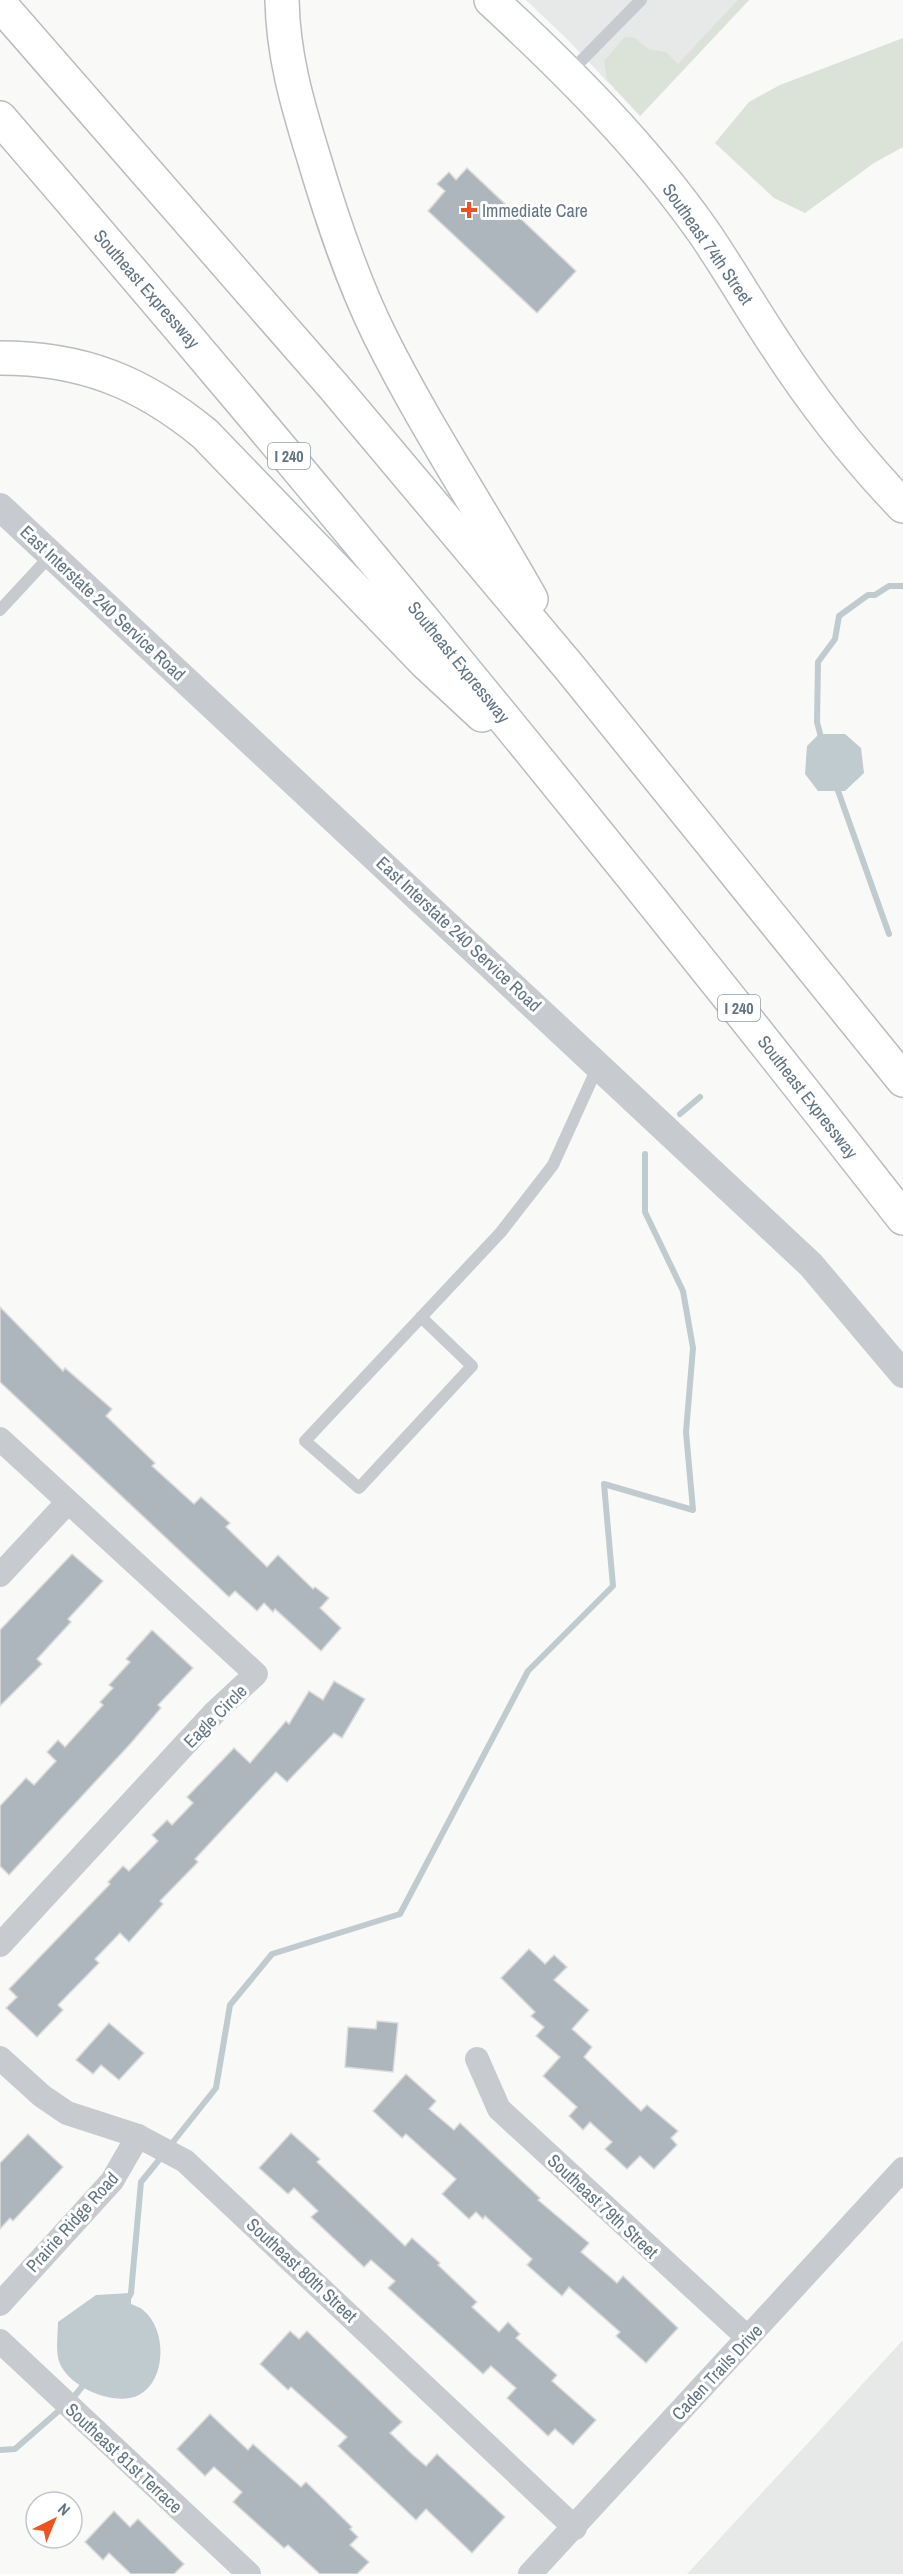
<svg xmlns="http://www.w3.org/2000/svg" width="903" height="2574" font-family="'Archivo Narrow',sans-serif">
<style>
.built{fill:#e7e8e8}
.green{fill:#dbe2d8}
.water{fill:#c0cbd0}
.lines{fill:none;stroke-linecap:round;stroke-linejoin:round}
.stream{stroke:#c0cbd0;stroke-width:6}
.building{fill:#adb6bc;stroke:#dbdbd9;stroke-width:1.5}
.secondary-casing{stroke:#b9bfc3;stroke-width:36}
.motorway-casing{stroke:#b9bdc0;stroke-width:36}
.service{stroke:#c7cbcf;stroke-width:12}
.minor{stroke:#c7cbcf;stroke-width:24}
.tertiary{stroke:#c7cbcf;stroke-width:28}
.secondary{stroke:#fff;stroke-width:33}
.motorway{stroke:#fff;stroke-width:33}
.poi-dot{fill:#ef5221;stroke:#fff;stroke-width:2}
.labels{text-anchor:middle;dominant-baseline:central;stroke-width:6;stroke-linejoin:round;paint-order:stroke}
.shield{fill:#fff;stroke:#919ea9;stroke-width:1.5}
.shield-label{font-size:16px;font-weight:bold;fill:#627584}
.poi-label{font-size:18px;fill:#627584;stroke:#fff;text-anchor:start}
.street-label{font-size:18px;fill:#627584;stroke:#fff}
</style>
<rect width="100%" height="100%" fill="#f9f9f7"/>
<g class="built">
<polygon points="526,0 749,0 640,116 565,37"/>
<polygon points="903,2340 903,2574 687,2574"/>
</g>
<g class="green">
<polygon points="738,0 749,0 640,116 607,79 604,61 625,37 635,38 648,49 666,52 678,64"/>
<polygon points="903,38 903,147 874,163 805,213 774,198 715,143 749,102 780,85"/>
</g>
<g class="water">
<polygon points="819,734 845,734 861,748 864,773 845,791 818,791 805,774 807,746"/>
<path d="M131,2293V2304C135,2306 140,2307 143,2310C167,2329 167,2380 139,2395C115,2407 71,2388 60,2364C55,2353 58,2334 58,2322L96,2295Z"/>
</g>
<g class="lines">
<g class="stream">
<polyline points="822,741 817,722 818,662 835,639 839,616 868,595 875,595 889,586 903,586"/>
<polyline points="837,788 889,934"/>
<polyline points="680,1114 700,1097"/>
<polyline points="169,2147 216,2088 230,2005 272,1954 400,1914 528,1671 613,1586 604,1484 693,1510 686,1432 693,1348 683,1291 645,1212 645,1154"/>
<polyline points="127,2301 131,2293 141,2182 163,2155"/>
<polyline points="72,2399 86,2382"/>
<polyline points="0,2450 15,2449 62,2408"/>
</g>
</g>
<g class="building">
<polygon points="467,168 576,271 537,313 428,211 445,191 437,184 449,172 456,180"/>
<polygon points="0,1307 63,1371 65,1368 112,1409 106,1416 155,1463 152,1466 194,1504 201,1497 230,1523 226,1527 267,1567 278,1555 313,1589 315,1587 329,1598 320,1608 341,1628 321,1651 275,1609 273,1612 264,1603 257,1611 235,1591 229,1597 0,1382"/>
<polygon points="72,1554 103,1581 68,1619 71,1622 37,1659 42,1664 0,1706 0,1630"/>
<polygon points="152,1630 193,1668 158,1705 161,1708 131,1743 9,1875 0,1866 0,1806 26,1778 34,1785 56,1761 47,1752 58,1740 65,1747 103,1705 100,1702 113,1688 109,1685 130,1662 126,1659"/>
<polygon points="334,1681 365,1699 342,1738 334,1733 287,1782 276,1772 195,1859 198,1862 160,1901 163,1904 129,1942 120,1933 95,1959 99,1963 58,2005 63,2010 37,2037 6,2008 17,1997 9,1989 110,1884 108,1882 123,1866 129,1871 158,1841 152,1835 167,1820 172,1825 193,1803 187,1797 234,1748 250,1763 286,1721 289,1724 309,1691 323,1700"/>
<polygon points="529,1949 545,1964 554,1955 567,1967 554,1980 589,2010 572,2029 592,2047 584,2057 641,2111 647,2105 678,2131 671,2138 677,2145 654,2169 640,2156 627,2169 605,2149 612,2142 590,2122 583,2130 569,2116 577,2107 543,2076 560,2057 536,2036 544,2027 531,2016 535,2012 501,1978"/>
<polygon points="377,2021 398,2023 393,2072 345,2067 348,2027 376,2029"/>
<polygon points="109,2023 144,2053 119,2080 101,2065 93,2074 76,2060"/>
<polygon points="406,2074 436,2101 429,2109 454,2130 460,2123 540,2198 538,2200 589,2243 581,2252 617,2283 623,2276 678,2328 646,2363 616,2336 620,2332 569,2287 562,2296 527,2265 532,2259 485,2216 483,2219 476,2212 469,2219 442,2194 456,2179 406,2134 402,2138 373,2111"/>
<polygon points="291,2133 320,2159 317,2162 405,2246 412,2238 440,2263 438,2265 477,2302 472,2307 499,2332 508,2322 520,2334 516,2338 557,2375 552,2381 596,2420 573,2445 555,2429 548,2436 507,2398 516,2388 491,2366 483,2374 388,2288 395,2281 371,2260 364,2267 311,2217 318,2211 294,2188 288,2194 259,2168"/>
<polygon points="28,2134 63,2167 13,2221 10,2218 0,2229 0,2163"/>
<polygon points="290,2331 299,2339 307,2331 402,2422 390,2433 413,2455 426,2466 437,2454 505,2517 472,2553 426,2509 416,2520 338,2446 347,2437 291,2387 288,2390 260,2364"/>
<polygon points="210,2414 248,2450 253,2444 301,2487 306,2482 352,2527 350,2529 358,2537 350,2545 369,2562 357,2574 320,2574 288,2545 284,2548 233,2502 242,2492 214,2467 205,2476 177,2449"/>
<polygon points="114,2511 130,2527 138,2519 184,2564 174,2574 131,2574 109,2553 103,2560 85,2542"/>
</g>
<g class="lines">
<g class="secondary-casing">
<path id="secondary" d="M491,0C569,72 644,147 705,234C730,271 752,309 776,345C813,402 856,457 903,506"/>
</g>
<g class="motorway-casing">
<g id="motorway">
<path d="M282,0C283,55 297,103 313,155C331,216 351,277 379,334C424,425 481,510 531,599"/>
<polyline points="0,4 334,387 570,668 903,1080"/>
<path d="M0,118C310,477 611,844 903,1218"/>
<path d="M0,358C82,358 142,382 205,434L426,663L482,715"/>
</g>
</g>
<g class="service">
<polyline points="570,72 641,0"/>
<polyline points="0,610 51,555"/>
<polyline points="421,1317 472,1366 359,1488 305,1441 501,1232 553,1165 598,1066"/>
</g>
<g class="minor">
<polyline points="0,1439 256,1674 215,1712 0,1945"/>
<polyline points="0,1575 67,1503"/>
<polyline points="0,2058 42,2096 67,2113 138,2136 185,2161 575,2528"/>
<polyline points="477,2059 499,2109 748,2338"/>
<polyline points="0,2304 112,2181 138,2136"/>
<polyline points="0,2341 249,2574"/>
<polyline points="530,2574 903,2169"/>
</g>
<polyline class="tertiary" points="0,507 811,1265 903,1374"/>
<use href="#secondary" class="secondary"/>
<use href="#motorway" class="motorway"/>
</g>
<path class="poi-dot" d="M466 201h6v6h6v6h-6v6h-6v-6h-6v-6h6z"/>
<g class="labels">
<g class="shield">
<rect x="268" y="443" width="42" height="26" rx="4.5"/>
<rect x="718" y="995" width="42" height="26" rx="4.5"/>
</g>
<g class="shield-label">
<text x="289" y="456">I 240</text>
<text x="739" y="1008">I 240</text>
</g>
<g class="poi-label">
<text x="482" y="210">Immediate Care</text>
</g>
<g class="street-label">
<text transform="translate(708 244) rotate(55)">Southeast 74th Street</text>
<text transform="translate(147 289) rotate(49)">Southeast Expressway</text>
<text transform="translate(103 603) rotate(43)">East Interstate 240 Service Road</text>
<text transform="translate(459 662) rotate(51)">Southeast Expressway</text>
<text transform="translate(459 934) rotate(43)">East Interstate 240 Service Road</text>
<text transform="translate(808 1097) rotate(52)">Southeast Expressway</text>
<text transform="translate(215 1716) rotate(-45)">Eagle Circle</text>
<text transform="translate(603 2206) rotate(43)">Southeast 79th Street</text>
<text transform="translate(72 2222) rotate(-48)">Prairie Ridge Road</text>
<text transform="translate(302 2270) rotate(43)">Southeast 80th Street</text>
<text transform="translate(717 2372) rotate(-47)">Caden Trails Drive</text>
<text transform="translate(124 2458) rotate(43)">Southeast 81st Terrace</text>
</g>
</g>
<g transform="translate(54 2520) rotate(43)"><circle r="28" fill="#ffffff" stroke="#c0c8ce" stroke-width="1.5"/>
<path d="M0-4.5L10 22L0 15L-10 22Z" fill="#ef5221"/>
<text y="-9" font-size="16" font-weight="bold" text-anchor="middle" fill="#627584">N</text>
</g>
</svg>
